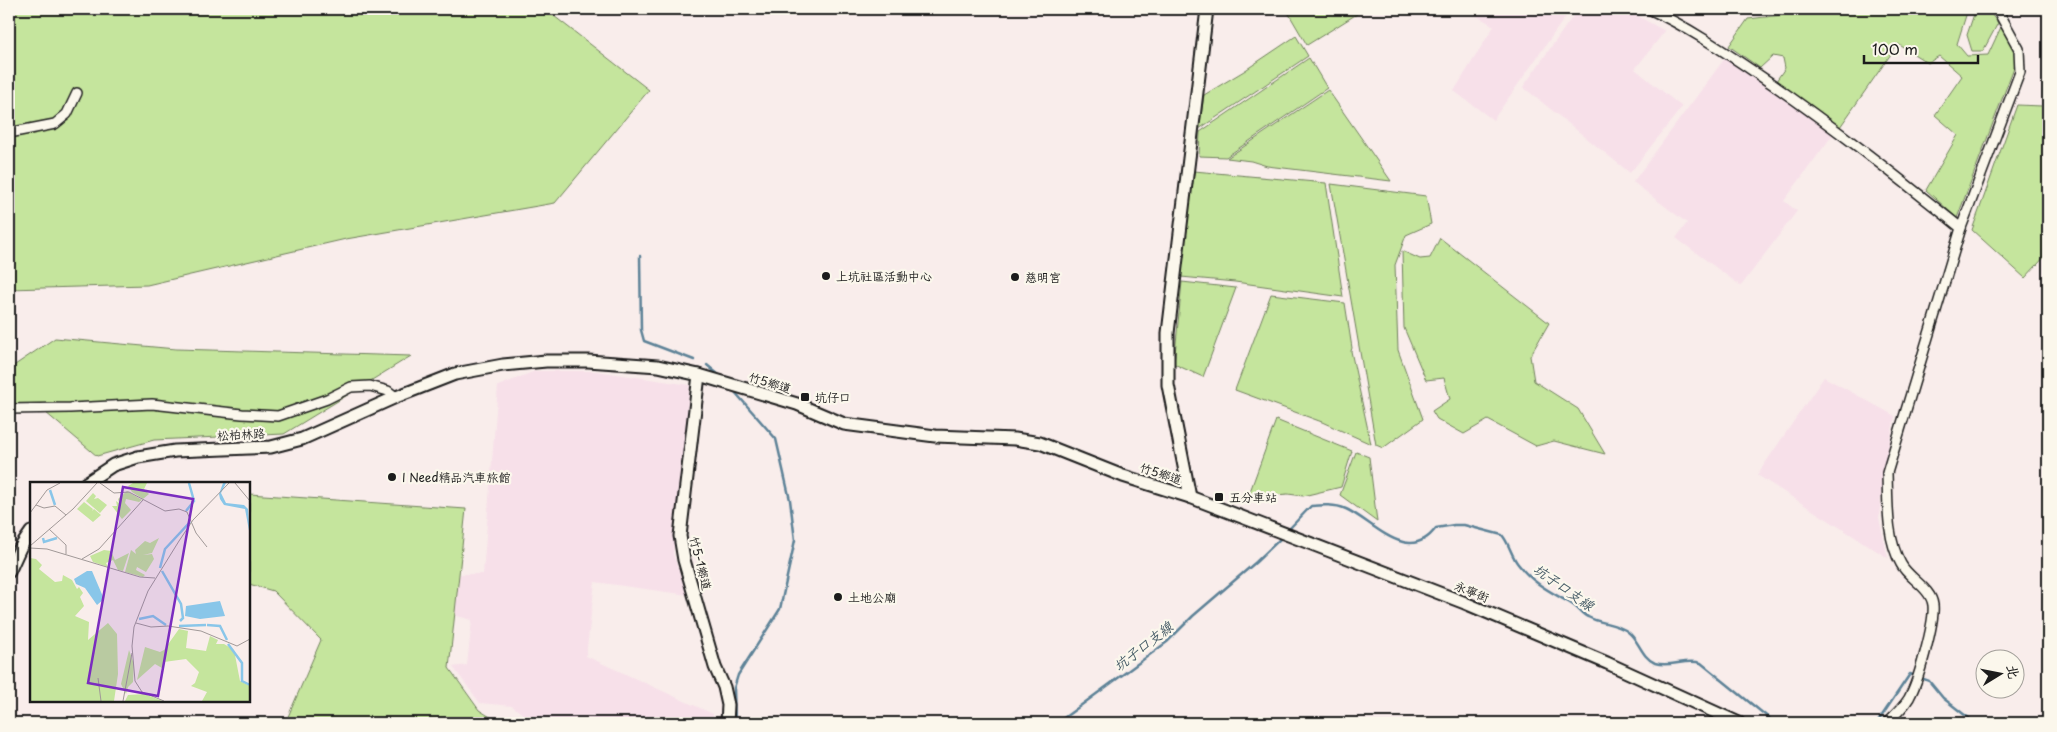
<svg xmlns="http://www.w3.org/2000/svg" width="2057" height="732" font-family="'Playpen Sans','LXGW WenKai TC',sans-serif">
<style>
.built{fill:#f7e0e9}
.green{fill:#c5e59d;stroke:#70805c}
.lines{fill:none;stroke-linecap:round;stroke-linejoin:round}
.stream{stroke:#5d8297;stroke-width:2.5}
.street-casing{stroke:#1c1c1c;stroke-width:12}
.secondary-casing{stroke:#1c1c1c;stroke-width:15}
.street{stroke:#fbf7ec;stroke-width:9}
.secondary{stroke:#fbf7ec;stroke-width:11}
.poi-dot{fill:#1c1c1c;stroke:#fbf7ec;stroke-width:2}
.labels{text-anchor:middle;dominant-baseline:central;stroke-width:4.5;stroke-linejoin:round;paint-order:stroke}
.poi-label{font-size:12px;fill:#1c1c1c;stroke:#fbf7ec;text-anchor:start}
.street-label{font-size:12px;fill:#1c1c1c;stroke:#fbf7ec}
.water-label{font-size:14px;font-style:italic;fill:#425864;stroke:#fbf7ec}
.inset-river{fill:none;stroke:#89c6e9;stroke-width:2.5}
.inset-road{fill:none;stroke:#a19998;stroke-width:1}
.view{fill:#7b2cbf;fill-opacity:0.15;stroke:#7b2cbf;stroke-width:2.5}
.inset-edge{fill:none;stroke:#1c1c1c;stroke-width:2.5}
</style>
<rect width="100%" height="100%" fill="#f9edeb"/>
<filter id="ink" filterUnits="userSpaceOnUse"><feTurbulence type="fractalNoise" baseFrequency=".02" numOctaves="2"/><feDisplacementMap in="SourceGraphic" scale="10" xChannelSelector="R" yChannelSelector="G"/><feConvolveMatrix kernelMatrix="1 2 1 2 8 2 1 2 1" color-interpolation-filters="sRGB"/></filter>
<g filter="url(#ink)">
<g class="built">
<polygon points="1472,9 1571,9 1493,120 1454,91 1494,26 1470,12"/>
<polygon points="1578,9 1625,9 1665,31 1635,69 1682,107 1630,173 1523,87"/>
<polygon points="1728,54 1834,133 1784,201 1797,211 1741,286 1676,238 1687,223 1633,182"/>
<polygon points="535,371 596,371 690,385 673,554 688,595 595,582 586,656 713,714 713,723 535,723 512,706 480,703 453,667 467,665 472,620 435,610 444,577 462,574 483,574 498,386"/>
<polygon points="1824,377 1895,416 1883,474 1879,518 1888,558 1757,475"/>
</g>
<g class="green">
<polygon points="9,9 545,9 649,90 555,203 346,239 147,285 9,289"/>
<polygon points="1286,9 1365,9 1307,45"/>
<polygon points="1783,9 1968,9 1957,44 1967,56 1988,55 2001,27 2019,54 1957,218 1926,190 1958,135 1935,115 1962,76 1939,56 1928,63 1898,44 1840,127 1776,81 1785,68 1783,58 1773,56 1760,68 1729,46 1748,19 1782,15"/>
<polygon points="1979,9 1987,9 1998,23 1983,51 1972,51 1967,35 1974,14"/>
<polygon points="1296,36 1308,56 1199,129 1204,95 1244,71"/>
<polygon points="1309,58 1327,88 1226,157 1199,156 1200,132"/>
<polygon points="1328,90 1391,181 1267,166 1251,161 1227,158"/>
<polygon points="2048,99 2048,253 2025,278 1972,230 2017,105 2042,106"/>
<polygon points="1194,171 1326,183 1343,297 1235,282 1181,277 1186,223"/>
<polygon points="1331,184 1426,196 1431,224 1406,235 1395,265 1398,350 1423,419 1383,448 1376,445"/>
<polygon points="1440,238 1549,323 1530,356 1534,381 1578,409 1605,454 1554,441 1536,446 1488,420 1464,434 1437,419 1432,411 1450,399 1444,378 1426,380 1404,328 1402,251 1420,259 1430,258"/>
<polygon points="1182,282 1236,288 1203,377 1174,364"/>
<polygon points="1271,294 1345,303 1352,348 1351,351 1371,444 1322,422 1235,390"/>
<polygon points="55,338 176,349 411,356 284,434 154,440 97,456 39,407 9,406 9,369"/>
<polygon points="1276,420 1352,451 1341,487 1303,496 1288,494 1248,497"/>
<polygon points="1356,452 1369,457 1377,522 1340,495"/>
<polygon points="249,494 466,509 449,668 479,710 500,723 314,723 287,719 321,640 273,591 249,584"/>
</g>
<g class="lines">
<g class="stream">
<polyline points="640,256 641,330 644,341 694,360"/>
<polyline points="707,365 719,375"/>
<polyline points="734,391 776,439 790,500 795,540 780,609 738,675 734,688 735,723"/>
<path d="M1290,528L1311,506C1322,505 1335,504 1346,509C1373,521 1408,566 1436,528L1454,525H1464L1502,535C1509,543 1511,555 1518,564C1532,583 1551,592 1570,603C1577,606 1581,614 1588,617C1601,624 1617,623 1628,632C1639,640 1641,657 1655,663C1670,668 1686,658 1701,663L1775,723"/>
<polyline points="1057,723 1167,642 1193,616 1256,562 1280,539"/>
<polyline points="1877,723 1910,674 1929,681 1943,698 1975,723"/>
</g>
<g class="street-casing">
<g id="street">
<path d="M1649,9C1686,26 1722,50 1756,73C1827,121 1894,174 1961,228"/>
<polyline points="9,133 55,124 67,114 77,93"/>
<polyline points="9,409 70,408 152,404 242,414 278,416 327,399 351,387 370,386 388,391 396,397"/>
<path d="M1887,723C1894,715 1907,705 1911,694C1919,678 1935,622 1933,605C1931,588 1908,578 1901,564C1886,538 1888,502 1887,473L1961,228L2020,72L2019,49L1997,9"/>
</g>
</g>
<g class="secondary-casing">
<g id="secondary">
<polyline points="699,375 680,536 684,560 715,667 724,687 728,705 727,723"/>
<polyline points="86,483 113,465 138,457 175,451 271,447 302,439 396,397 455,374 503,365 546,361 588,361 658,366 699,375 797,404 844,424 935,436 1015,439 1040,443 1123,476 1190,497 1465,603 1607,663 1739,723"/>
<polyline points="1190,497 1168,385 1168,333 1207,9"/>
<polyline points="9,572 20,548 31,532"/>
</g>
</g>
<use href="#street" class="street"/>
<use href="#secondary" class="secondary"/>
</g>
</g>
<g class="poi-dot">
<circle cx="826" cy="276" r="5"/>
<circle cx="1015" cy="277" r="5"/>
<rect x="800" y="392" width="10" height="10" rx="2.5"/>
<circle cx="392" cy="477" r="5"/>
<rect x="1214" y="492" width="10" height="10" rx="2.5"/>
<circle cx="838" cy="597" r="5"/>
</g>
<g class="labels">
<g class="poi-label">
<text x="836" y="276">上坑社區活動中心</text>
<text x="1025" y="277">慈明宮</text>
<text x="815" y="397">坑仔口</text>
<text x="402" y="477">I Need精品汽車旅館</text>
<text x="1229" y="497">五分車站</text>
<text x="848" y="597">土地公廟</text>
</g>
<g class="street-label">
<text transform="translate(770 382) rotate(17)">竹5鄉道</text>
<text transform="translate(241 434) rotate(-3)">松柏林路</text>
<text transform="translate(1161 473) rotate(18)">竹5鄉道</text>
<text transform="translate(701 563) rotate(76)">竹5-1鄉道</text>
<text transform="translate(1472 591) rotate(22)">永寧街</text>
</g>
<g class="water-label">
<text transform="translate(1564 587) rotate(35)">坑子口支線</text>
<text transform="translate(1143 646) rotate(-38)">坑子口支線</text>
</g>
</g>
<g transform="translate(30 482)">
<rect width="220" height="220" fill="#f9edeb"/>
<path d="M103,1H117L114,7L119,12L113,17L102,10L98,4ZM97,9L112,18L109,20L96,17L95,21L101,28L92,37L82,24H87L86,19L89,21L88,17ZM63,11L66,14L64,17L68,16L77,23L70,31L56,19ZM54,20L63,27L62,29L64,27L71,33L63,40L47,27ZM129,56L122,71L113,73L122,72L124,77L116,90L107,85L106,88L115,93L113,95L95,90L101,68L106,72L105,68L115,59L120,61ZM74,68L81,69L85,78L99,71L93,89L88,88L83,78L76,81L78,85L63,80L60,74ZM0,76L6,77L12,83L9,87L25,100L32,99L33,93L42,98L47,107L49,105L53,111L50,115L54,124L45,134L59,140L58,158L78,141L87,152L88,192L84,219H0ZM149,147L158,149L156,166L176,169L180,154L188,158L186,162H194L204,168L210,199L220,204V219H172L177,210L161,204L165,201L169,190L156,177L134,180L132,186L125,182L107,198L115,165L130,170L134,168ZM99,168L104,182L103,200L98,205L96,212L91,202ZM115,212L132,219H95L98,213Z" fill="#c5e59d"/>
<path d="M193,1H196L191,11L196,21L214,23L218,27L220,54L215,27L194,23L190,17L189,12ZM57,89H62L74,117L67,123L55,106L46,102L44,97ZM190,119L195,134L170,137L155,134L156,124Z" fill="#89c6e9"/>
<path class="inset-river" d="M20,8L25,23M156,29L164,19L159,1M13,56L14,60L27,56M130,86L135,67L160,40M132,89L151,122L153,136L150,139M109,137L123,134L136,143M177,143L190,144L197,158M149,144L176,143M198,162L212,181V199L220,203"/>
<path class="inset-road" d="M70,1L84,11L99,10L135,29L149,27L157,30L166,51L177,65M205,1L220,19M6,23L14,26L25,24L36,33M0,31L17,8L30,1M19,47L36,63V72M0,64L43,27L67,1M0,66L17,67L110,95L125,96M52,77L69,67L113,18M106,141L121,145L138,144L171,149L207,164L220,157M68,196L71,219M93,219L102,171M134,219L112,210L105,199L102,164L104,145L118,109L149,59L163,38L199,1"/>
<path class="view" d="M93,5L163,17L128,214L58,201Z"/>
<rect width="220" height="220" class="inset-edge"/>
</g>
<rect width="2057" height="732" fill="none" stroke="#fbf7ec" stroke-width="30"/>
<rect x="15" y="15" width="2027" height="702" fill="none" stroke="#1c1c1c" stroke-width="2" filter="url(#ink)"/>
<g transform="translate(2000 674) rotate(80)"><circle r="24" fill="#fbf7ec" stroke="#a29f99"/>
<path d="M0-4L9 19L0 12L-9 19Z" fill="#1c1c1c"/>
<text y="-8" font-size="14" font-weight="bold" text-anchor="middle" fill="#1c1c1c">北</text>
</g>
<path d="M1864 55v8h114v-8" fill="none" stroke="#1c1c1c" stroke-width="2.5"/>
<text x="1872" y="55" font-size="15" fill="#1c1c1c" stroke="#fbf7ec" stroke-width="4" paint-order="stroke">100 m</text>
</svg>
